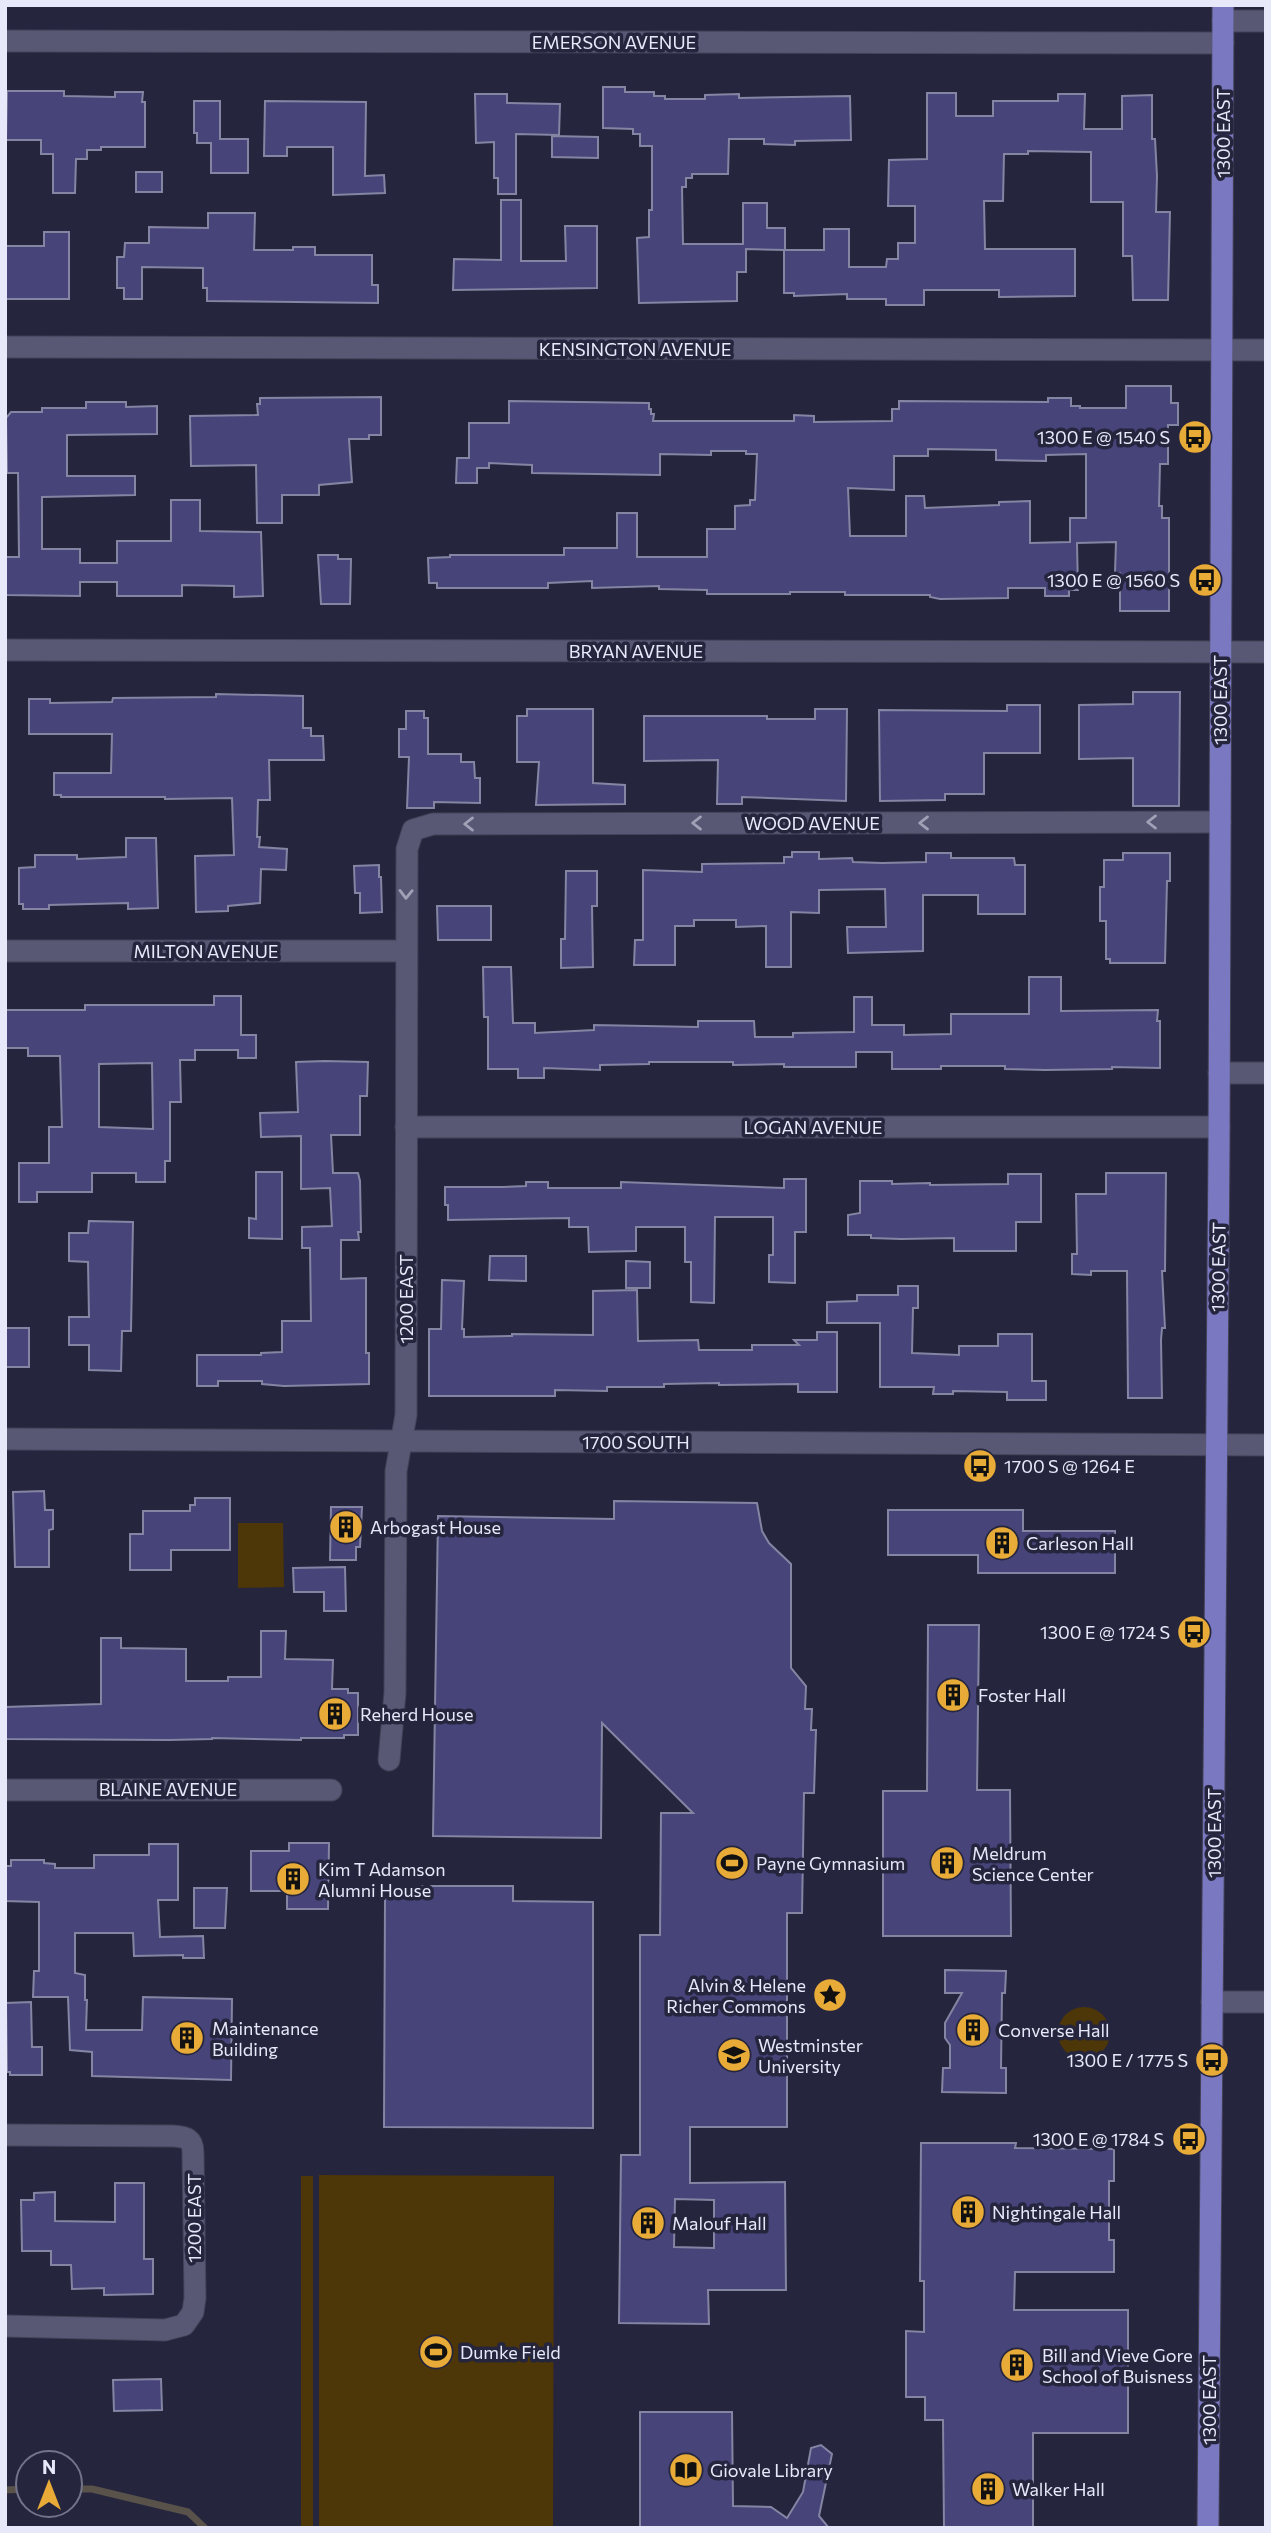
<svg xmlns="http://www.w3.org/2000/svg" width="1271" height="2533" font-family="Commissioner,sans-serif">
<style>
.green{fill:#4d3607}
.lines{fill:none;stroke-linecap:round;stroke-linejoin:round}
.stream{stroke:#58524b;stroke-width:7}
.building{fill:#464479;stroke:#8485a3;stroke-width:2;fill-rule:evenodd}
.minor-casing{stroke:#434257;stroke-width:23}
.major-casing{stroke:#434257;stroke-width:23}
.minor{stroke:#585875;stroke-width:21}
.major{stroke:#7a78c1;stroke-width:21}
.oneway{stroke:#a0a0b7}
.labels{text-anchor:middle;dominant-baseline:central;stroke-width:7;stroke-linejoin:round;paint-order:stroke}
.street-label{font-size:18px;fill:#e7e8f9;stroke:#26253e}
.poi-label{font-size:18px;fill:#e7e8f9;stroke:#26253e;text-anchor:start}
</style>
<rect width="100%" height="100%" fill="#26253e"/>
<g class="green">
<polygon points="238,1523 283,1523 284,1587 238,1588"/>
<circle cx="1084" cy="2033" r="26"/>
<polygon points="319,2175 554,2176 553,2528 319,2528"/>
<rect x="301" y="2176" width="12" height="350"/>
</g>
<g class="lines">
<g class="stream">
<polyline points="70,2489 92,2489 188,2512 205,2528"/>
<polyline points="5,2490 28,2489"/>
</g>
</g>
<g class="building">
<polygon points="603,87 625,87 625,92 654,92 654,96 665,96 665,99 705,99 705,95 739,94 739,98 850,96 851,140 795,141 795,145 764,144 764,139 729,139 728,174 692,174 692,178 686,178 686,187 682,187 683,244 743,244 743,203 767,203 767,228 785,228 785,250 746,249 746,272 737,272 737,301 639,303 637,238 649,237 649,210 652,210 652,146 640,146 640,134 633,134 633,129 603,128"/>
<polygon points="7,91 64,91 64,96 115,97 115,92 143,92 142,102 145,102 145,147 101,147 101,150 87,150 87,159 76,159 75,193 53,193 53,154 41,154 41,140 6,140"/>
<polygon points="927,93 956,93 956,116 993,116 993,101 1058,101 1058,94 1085,94 1084,129 1122,129 1122,96 1152,95 1152,139 1155,139 1157,176 1156,212 1170,212 1168,300 1133,300 1132,256 1123,256 1123,202 1091,202 1091,152 1028,151 1028,154 1004,154 1003,201 984,201 985,249 1075,249 1075,296 999,297 999,290 924,290 924,305 886,305 886,299 847,299 847,294 794,296 794,293 784,293 784,250 824,250 824,229 849,229 849,267 886,267 887,259 898,259 898,243 915,243 915,206 888,206 889,160 927,159"/>
<polygon points="475,94 507,94 507,103 560,104 559,135 516,134 516,194 498,194 498,178 494,178 494,142 476,143"/>
<polygon points="194,101 220,101 220,139 248,139 248,173 211,173 211,143 197,143 197,133 194,133"/>
<polygon points="265,101 366,102 365,176 384,175 385,193 333,195 333,147 287,147 287,156 264,156"/>
<polygon points="552,136 598,137 598,158 552,157"/>
<rect x="136" y="172" width="26" height="20"/>
<polygon points="501,200 521,200 521,261 566,261 565,226 597,226 597,288 453,290 454,259 501,260"/>
<polygon points="208,213 255,213 254,250 293,250 293,247 315,247 315,255 372,255 372,285 378,285 378,303 207,301 207,288 203,288 203,268 142,267 142,299 124,299 124,288 117,288 117,257 124,257 125,243 149,243 149,227 208,228"/>
<polygon points="44,232 69,232 69,299 5,299 5,246 44,246"/>
<path d="M1126,386H1171V403H1178V425H1168V464H1160L1159,506H1162V518H1169V611H1120V573H1115L1116,542L1077,543L1078,590H1069V596H1045V588H1008V598L940,599L930,597V595H845V592H790V594H707V590L659,589V586L592,588V581L548,583V588H437V583H429L428,558L450,557V555H564V548H617V513H637V557H707V529H735V506L750,505V500H755L757,454H746V451H711V455L660,454V475L532,473V465L489,463V468H477V483H456L457,458H469V423H509V401L649,403V409H651V414H654L653,421H794V415L814,416V422L892,421V409H899V401L1048,402V398H1071V406H1080V408H1126ZM928,449L996,450V460L1046,461V455L1086,454V518H1070V542L1030,543V501L999,502V505L925,508L924,496H906V536H850L848,488L894,490V456H928Z"/>
<polygon points="381,397 381,435 369,435 369,439 349,439 352,482 319,485 319,495 282,495 282,523 257,523 256,465 191,466 190,416 258,415 257,404 260,404 260,398"/>
<polygon points="86,402 126,402 126,407 157,406 157,434 67,435 67,476 135,476 135,495 42,497 42,549 80,549 80,563 117,563 117,541 171,541 171,500 200,500 200,531 261,532 263,596 234,597 234,586 182,585 182,596 117,596 117,582 80,582 80,596 5,595 5,557 19,557 18,473 7,473 6,418 11,412 42,412 42,408 86,408"/>
<polygon points="318,555 338,555 338,559 351,559 350,604 321,604"/>
<polygon points="1133,692 1180,692 1179,806 1133,806 1133,758 1079,759 1079,705 1133,704"/>
<polygon points="216,694 303,696 303,728 311,728 311,736 323,736 324,760 269,760 270,800 258,800 257,837 260,837 259,847 287,849 286,870 261,869 260,903 228,906 228,911 196,912 195,856 234,855 232,798 165,799 165,797 61,797 61,795 54,795 54,773 111,773 112,734 29,734 29,699 50,699 50,703 112,702 113,698 216,697"/>
<polygon points="1007,705 1040,705 1040,753 984,753 984,794 945,794 945,800 880,801 879,710 1007,711"/>
<polygon points="527,709 593,709 593,783 625,785 625,804 536,805 539,762 517,762 517,716 527,716"/>
<polygon points="815,709 847,709 846,801 742,797 742,804 717,804 718,760 644,761 644,716 767,716 767,719 815,719"/>
<polygon points="406,711 424,711 424,718 428,718 428,754 461,754 461,762 474,762 475,778 480,778 480,803 434,802 434,808 407,808 409,757 399,757 399,729 406,729"/>
<polygon points="126,838 156,838 158,908 128,909 128,903 49,905 49,909 23,909 23,904 19,904 19,868 35,867 35,855 77,855 77,859 126,857"/>
<polygon points="792,852 819,852 819,859 852,858 853,862 882,863 926,862 926,853 951,853 951,858 1014,858 1015,865 1025,865 1025,914 978,914 978,895 923,895 923,951 848,953 847,927 886,927 885,889 819,890 819,913 791,912 791,967 766,967 766,926 736,927 736,920 694,920 694,926 675,926 675,965 634,965 635,940 643,940 643,870 702,872 702,864 784,863 784,857 792,857"/>
<polygon points="1123,853 1170,853 1170,881 1167,881 1165,963 1110,963 1110,959 1106,959 1106,921 1100,921 1100,887 1104,887 1104,860 1123,860"/>
<polygon points="379,865 379,877 381,877 382,912 360,913 360,893 355,893 354,866"/>
<polygon points="566,871 597,871 597,906 592,906 593,967 561,968 561,939 565,939"/>
<polygon points="437,906 491,906 491,940 438,940"/>
<polygon points="483,967 511,967 513,1023 535,1023 535,1033 594,1030 594,1025 698,1027 698,1021 754,1021 755,1037 793,1037 793,1033 854,1032 854,997 872,997 872,1025 904,1025 904,1035 951,1034 951,1014 1029,1014 1029,977 1061,977 1061,1011 1158,1010 1157,1021 1160,1021 1160,1068 1112,1067 1112,1069 1045,1070 1005,1069 1005,1066 941,1066 941,1069 892,1069 892,1052 856,1052 856,1067 784,1067 784,1064 733,1065 733,1062 649,1062 649,1064 600,1065 600,1070 544,1068 544,1078 518,1078 518,1069 488,1069 488,1017 484,1017"/>
<path d="M214,996H241V1035H256V1058H238V1050H195V1060H180L181,1102H170V1161H165V1182H136V1173H92V1192H37V1202H19V1163H49V1127H62L60,1056H28V1048H5V1010H85V1005H214ZM152,1063L153,1129L99,1127V1064Z"/>
<polygon points="325,1061 368,1062 367,1096 360,1096 360,1135 331,1135 333,1173 358,1173 360,1181 361,1232 358,1232 359,1240 341,1240 341,1279 366,1278 366,1353 369,1353 369,1384 284,1386 262,1384 262,1381 218,1381 218,1386 197,1386 197,1355 261,1355 261,1353 282,1352 282,1321 311,1321 310,1248 302,1248 302,1227 332,1226 330,1188 301,1189 301,1136 261,1137 260,1113 298,1112 296,1062"/>
<polygon points="256,1172 282,1172 282,1239 249,1238 249,1218 256,1219"/>
<polygon points="1106,1173 1166,1173 1165,1271 1162,1271 1165,1328 1162,1328 1161,1340 1162,1398 1128,1398 1127,1271 1091,1271 1091,1275 1072,1274 1072,1254 1077,1254 1076,1194 1106,1194"/>
<polygon points="1008,1174 1041,1174 1041,1222 1016,1222 1016,1251 954,1251 954,1238 901,1239 871,1238 871,1235 848,1235 848,1215 860,1213 860,1181 892,1181 892,1184 930,1183 930,1185 1008,1184"/>
<polygon points="784,1179 806,1179 806,1232 795,1232 795,1283 769,1282 769,1255 773,1255 773,1217 715,1217 714,1303 691,1302 691,1262 685,1262 685,1227 636,1227 636,1251 589,1252 588,1227 569,1227 569,1218 448,1220 448,1205 445,1205 445,1187 502,1187 526,1186 526,1182 548,1182 548,1188 621,1188 621,1182 784,1188"/>
<polygon points="89,1221 133,1222 131,1331 122,1331 121,1371 89,1370 89,1345 69,1345 69,1317 89,1317 88,1262 69,1261 69,1233 88,1233"/>
<polygon points="490,1256 526,1256 526,1281 489,1280"/>
<polygon points="626,1261 650,1262 650,1288 626,1288"/>
<polygon points="442,1280 464,1281 462,1329 464,1329 464,1337 512,1336 512,1334 593,1335 593,1291 637,1290 638,1341 698,1340 699,1350 752,1350 752,1345 799,1345 794,1340 817,1340 817,1332 837,1332 837,1392 798,1392 798,1384 719,1385 719,1383 664,1384 664,1387 607,1387 607,1391 555,1390 555,1396 429,1396 429,1329 441,1329"/>
<polygon points="898,1286 918,1286 918,1308 913,1308 912,1353 959,1355 959,1346 998,1346 998,1334 1032,1334 1032,1381 1046,1381 1046,1400 1007,1400 1007,1392 953,1391 953,1394 933,1394 934,1387 880,1387 880,1323 827,1323 827,1302 857,1301 857,1295 898,1295"/>
<rect x="5" y="1328" width="24" height="39"/>
<polygon points="44,1491 45,1510 53,1510 53,1529 49,1530 49,1567 15,1567 13,1492"/>
<polygon points="195,1498 230,1498 230,1550 171,1550 171,1570 130,1570 130,1534 143,1534 143,1511 190,1511 190,1505 195,1505"/>
<path d="M614,1501L757,1503L762,1531L769,1543L791,1564V1668L806,1686L805,1709H812L811,1730H816L814,1793H804L802,1913H787V2127H690V2183L785,2182L786,2290H708L709,2324L619,2323L621,2155H640V1935H660L661,1813H693L602,1723L601,1838L433,1836L438,1516L614,1519ZM675,2199L714,2200V2248L674,2247Z"/>
<polygon points="331,1507 362,1507 360,1547 356,1547 356,1560 330,1560"/>
<polygon points="888,1510 1023,1510 1023,1531 1115,1531 1115,1573 978,1573 978,1555 888,1555"/>
<polygon points="345,1567 346,1611 324,1611 324,1592 294,1592 293,1568"/>
<polygon points="928,1625 979,1625 977,1790 1010,1790 1011,1936 883,1936 883,1791 927,1791"/>
<polygon points="261,1631 286,1631 285,1659 333,1660 332,1689 348,1689 348,1693 358,1693 358,1735 344,1735 344,1738 301,1738 301,1740 212,1738 212,1739 169,1740 5,1739 5,1707 101,1704 101,1638 121,1638 121,1648 186,1649 186,1681 228,1681 228,1677 261,1677"/>
<polygon points="289,1843 329,1843 328,1909 287,1909 287,1891 251,1891 251,1851 289,1851"/>
<polygon points="149,1844 178,1844 178,1900 158,1900 160,1937 203,1936 204,1958 183,1958 183,1955 134,1956 133,1933 75,1933 75,1973 85,1975 85,2000 87,2000 86,2030 142,2030 143,1997 232,1999 231,2080 92,2076 92,2052 70,2050 68,1997 33,1997 34,1971 39,1971 39,1902 5,1901 5,1866 11,1866 11,1860 44,1860 44,1863 55,1864 55,1868 94,1868 94,1855 149,1855"/>
<polygon points="411,1886 513,1886 513,1901 593,1902 593,2128 384,2127 385,1897 410,1897"/>
<polygon points="194,1888 227,1888 225,1928 194,1928"/>
<polygon points="945,1970 1006,1971 1005,1993 1002,1993 1001,2068 1006,2068 1006,2093 942,2092 943,2068 950,2068 950,2045 945,2038 945,2023 962,1993 945,1993"/>
<polygon points="31,2002 32,2047 42,2047 42,2075 10,2075 10,2072 7,2072 6,2003"/>
<polygon points="921,2143 1016,2143 1015,2148 1114,2149 1114,2181 1109,2181 1109,2240 1114,2240 1114,2272 1015,2272 1014,2310 1128,2310 1128,2433 1033,2433 1033,2528 944,2528 943,2420 925,2420 925,2397 906,2397 906,2331 924,2332 924,2281 920,2281"/>
<polygon points="115,2183 144,2183 144,2259 153,2259 153,2294 104,2295 104,2288 72,2289 71,2265 51,2265 51,2251 22,2251 21,2200 34,2200 34,2193 55,2192 55,2221 115,2222"/>
<polygon points="161,2379 162,2410 114,2411 113,2380"/>
<polygon points="640,2412 732,2412 733,2506 771,2507 787,2518 803,2492 811,2448 821,2445 832,2454 819,2516 829,2528 640,2528"/>
</g>
<g class="lines">
<g class="minor-casing">
<g id="minor">
<polyline points="1223,21 1266,21"/>
<polyline points="5,41 1223,43"/>
<polyline points="5,347 1266,350"/>
<polyline points="5,650 1266,652"/>
<polyline points="5,951 406,951"/>
<polyline points="1219,1073 1266,1073"/>
<polyline points="406,1127 1219,1127"/>
<polyline points="5,1439 1266,1445"/>
<polyline points="389,1760 395,1693 396,1471 406,1415 407,849 413,830 433,824 1220,822"/>
<polyline points="5,1790 331,1790"/>
<polyline points="1212,2002 1266,2002"/>
<path d="M5,2135L173,2136C186,2137 193,2138 193,2153L195,2298L193,2312L184,2325L165,2330L5,2326"/>
</g>
</g>
<g class="major-casing">
<polyline id="major" points="1208,2528 1219,1148 1223,5"/>
</g>
<use href="#minor" class="minor"/>
<use href="#major" class="major"/>
</g>
<defs><path id="oneway-chevron" d="M-2-3.5L2.5 0L-2 3.5" fill="none" stroke-width="1.6" stroke-linecap="round" stroke-linejoin="round" transform="scale(1.75)"/></defs>
<g class="oneway">
<use href="#oneway-chevron" transform="translate(1152 822) rotate(180)"/>
<use href="#oneway-chevron" transform="translate(697 823) rotate(180)"/>
<use href="#oneway-chevron" transform="translate(924 823) rotate(180)"/>
<use href="#oneway-chevron" transform="translate(469 824) rotate(180)"/>
<use href="#oneway-chevron" transform="translate(406 894) rotate(91)"/>
</g>
<defs>
<g id="bus-disc" transform="scale(1.75)"><circle r="9.5" fill="#e8ab37" stroke="#26253e"/><path d="M-5-6H5V4H4V6H2V4H-2V6H-4V4H-5ZM-3.5-4V0h7V-4ZM-3.5 1.2v1.5H-2V1.2ZM2 1.2v1.5H3.5V1.2Z" fill="#111"/></g>
<g id="building-disc" transform="scale(1.75)"><circle r="9.5" fill="#e8ab37" stroke="#26253e"/><path d="M-4-6H4V6H1V3H-1V6H-4ZM-2.5-4.3h1.7v1.8h-1.7ZM.8-4.3h1.7v1.8H.8ZM-2.5-1h1.7V.8h-1.7ZM.8-1h1.7V.8H.8Z" fill="#111"/></g>
<g id="stadium-disc" transform="scale(1.75)"><circle r="9.5" fill="#e8ab37" stroke="#26253e"/><path d="M0-5a6.5 5 0 1 0 0 10a6.5 5 0 1 0 0-10ZM-3.5-1.8h7v3.6h-7Z" fill="#111"/></g>
<g id="sight-disc" transform="scale(1.75)"><circle r="9.5" fill="#e8ab37" stroke="#26253e"/><path d="M0-6L1.8-2.2L6-1.7L2.9 1.2L3.7 5.4L0 3.3L-3.7 5.4L-2.9 1.2L-6-1.7L-1.8-2.2Z" fill="#111"/></g>
<g id="university-disc" transform="scale(1.75)"><circle r="9.5" fill="#e8ab37" stroke="#26253e"/><path d="M0-5L7-2L0 1L-7-2ZM-4 1L0 2.5L4 1V4Q0 6-4 4Z" fill="#111"/></g>
<g id="library-disc" transform="scale(1.75)"><circle r="9.5" fill="#e8ab37" stroke="#26253e"/><path d="M-6-4Q-3-5.5-.7-3.5V5Q-3 3-6 4ZM6-4Q3-5.5 .7-3.5V5Q3 3 6 4Z" fill="#111"/></g>
</defs>
<g fill-rule="evenodd">
<use href="#bus-disc" x="1195" y="437"/>
<use href="#bus-disc" x="1205" y="580"/>
<use href="#bus-disc" x="980" y="1466"/>
<use href="#building-disc" x="346" y="1527"/>
<use href="#building-disc" x="1002" y="1543"/>
<use href="#bus-disc" x="1194" y="1632"/>
<use href="#building-disc" x="953" y="1695"/>
<use href="#building-disc" x="335" y="1714"/>
<use href="#stadium-disc" x="732" y="1863"/>
<use href="#building-disc" x="947" y="1863"/>
<use href="#building-disc" x="293" y="1879"/>
<use href="#sight-disc" x="830" y="1995"/>
<use href="#building-disc" x="973" y="2030"/>
<use href="#building-disc" x="187" y="2038"/>
<use href="#university-disc" x="734" y="2055"/>
<use href="#bus-disc" x="1212" y="2060"/>
<use href="#bus-disc" x="1189" y="2139"/>
<use href="#building-disc" x="968" y="2212"/>
<use href="#building-disc" x="648" y="2223"/>
<use href="#stadium-disc" x="436" y="2352"/>
<use href="#building-disc" x="1017" y="2365"/>
<use href="#library-disc" x="686" y="2470"/>
<use href="#building-disc" x="988" y="2489"/>
</g>
<g class="labels">
<g class="street-label">
<text x="614" y="42">EMERSON AVENUE</text>
<text transform="translate(1223 133) rotate(-90)">1300 EAST</text>
<text x="635" y="349">KENSINGTON AVENUE</text>
<text x="636" y="651">BRYAN AVENUE</text>
<text transform="translate(1220 700) rotate(-90)">1300 EAST</text>
<text x="812" y="823">WOOD AVENUE</text>
<text x="206" y="951">MILTON AVENUE</text>
<text x="813" y="1127">LOGAN AVENUE</text>
<text transform="translate(1218 1267) rotate(-89)">1300 EAST</text>
<text transform="translate(406 1299) rotate(-90)">1200 EAST</text>
<text x="636" y="1442">1700 SOUTH</text>
<text x="168" y="1789">BLAINE AVENUE</text>
<text transform="translate(1214 1833) rotate(-90)">1300 EAST</text>
<text transform="translate(194 2218) rotate(-90)">1200 EAST</text>
<text transform="translate(1209 2400) rotate(-90)">1300 EAST</text>
</g>
<g class="poi-label">
<text x="1170" y="437" text-anchor="end">1300 E @ 1540 S</text>
<text x="1180" y="580" text-anchor="end">1300 E @ 1560 S</text>
<text x="1004" y="1466">1700 S @ 1264 E</text>
<text x="370" y="1527">Arbogast House</text>
<text x="1026" y="1543">Carleson Hall</text>
<text x="1170" y="1632" text-anchor="end">1300 E @ 1724 S</text>
<text x="978" y="1695">Foster Hall</text>
<text x="360" y="1714">Reherd House</text>
<text x="972" y="1853">Meldrum<tspan x="972" dy="21">Science Center</tspan></text>
<text x="756" y="1863">Payne Gymnasium</text>
<text x="318" y="1869">Kim T Adamson<tspan x="318" dy="21">Alumni House</tspan></text>
<text x="806" y="1985" text-anchor="end">Alvin &amp; Helene<tspan x="806" dy="21">Richer Commons</tspan></text>
<text x="212" y="2028">Maintenance<tspan x="212" dy="21">Building</tspan></text>
<text x="998" y="2030">Converse Hall</text>
<text x="758" y="2045">Westminster<tspan x="758" dy="21">University</tspan></text>
<text x="1188" y="2060" text-anchor="end">1300 E / 1775 S</text>
<text x="1164" y="2139" text-anchor="end">1300 E @ 1784 S</text>
<text x="992" y="2212">Nightingale Hall</text>
<text x="672" y="2223">Malouf Hall</text>
<text x="460" y="2352">Dumke Field</text>
<text x="1042" y="2355">Bill and Vieve Gore<tspan x="1042" dy="21">School of Buisness</tspan></text>
<text x="710" y="2470">Giovale Library</text>
<text x="1012" y="2489">Walker Hall</text>
</g>
</g>
<rect width="1271" height="2533" fill="none" stroke="#e7e8f9" stroke-width="14"/>
<g transform="translate(49 2484)"><circle r="33" fill="#26253e" stroke="#737389" stroke-width="2"/>
<path d="M0-5L12 26L0 18L-12 26Z" fill="#e8ab37"/>
<text y="-10" font-size="19" font-weight="bold" text-anchor="middle" fill="#e7e8f9">N</text>
</g>
</svg>
